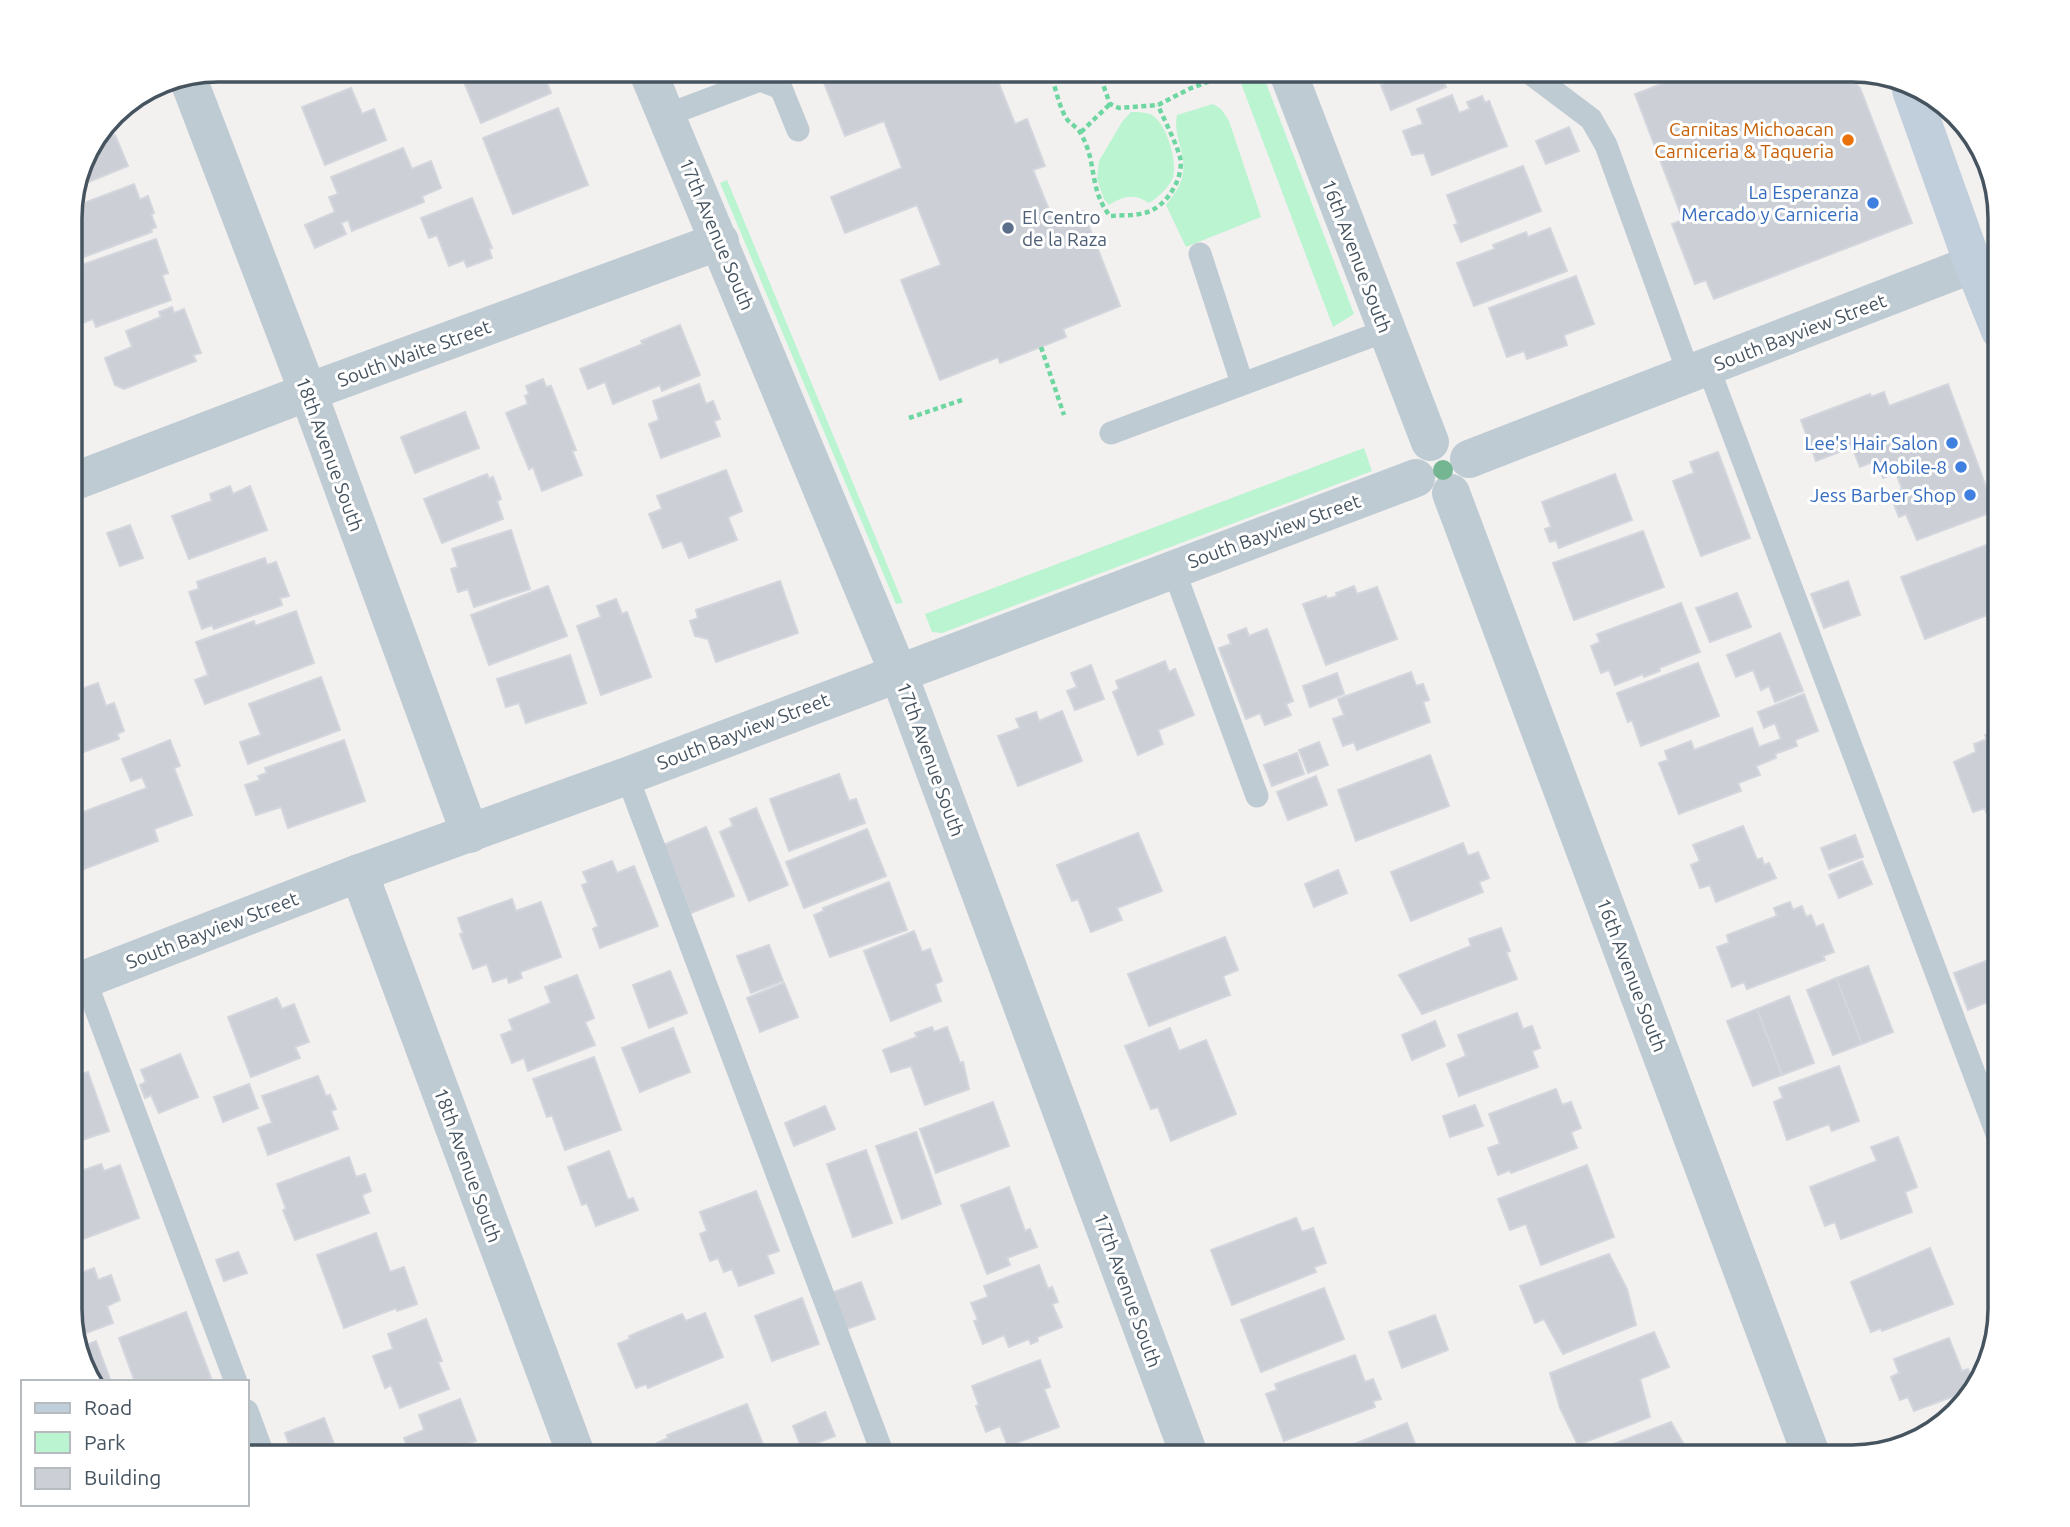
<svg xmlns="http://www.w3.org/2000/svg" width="2070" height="1527" font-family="Ubuntu,sans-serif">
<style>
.green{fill:#baf4d0}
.building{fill:#cccfd6;stroke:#d3d6dc;stroke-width:2}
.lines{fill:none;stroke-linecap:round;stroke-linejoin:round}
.path{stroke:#6ed7a1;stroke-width:4.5;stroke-dasharray:5 3.5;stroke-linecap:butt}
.service{stroke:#bfcbd3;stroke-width:23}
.minor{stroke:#bfcbd3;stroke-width:38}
.tertiary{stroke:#bfcbd3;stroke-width:38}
.secondary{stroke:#c1cedb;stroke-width:38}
.tree{fill:#74b592}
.food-dot{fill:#e8710a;stroke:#fff;stroke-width:2.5}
.shop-dot{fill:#3f7fe0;stroke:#fff;stroke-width:2.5}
.service-dot{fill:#5c6f8a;stroke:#fff;stroke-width:2.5}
.labels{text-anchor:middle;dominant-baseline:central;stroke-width:6;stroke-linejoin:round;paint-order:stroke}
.food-label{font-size:19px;fill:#c56008;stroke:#fff;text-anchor:end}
.shop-label{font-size:19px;fill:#366cbe;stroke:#fff;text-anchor:end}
.service-label{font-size:19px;fill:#4e5e75;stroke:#fff;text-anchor:start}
.street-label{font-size:19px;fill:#465460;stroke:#fff}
.rim{fill:none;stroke:#465460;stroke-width:3.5}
</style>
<rect width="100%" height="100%" fill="#f3f0f0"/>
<g class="green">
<polygon points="1236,70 1261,70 1354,314 1333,327"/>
<path d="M1213,104L1221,109L1229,121L1261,217L1186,247L1166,205C1171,198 1178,190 1181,181C1190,158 1172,138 1177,115Z"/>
<path d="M1131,112C1138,112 1146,112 1152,115C1167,124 1179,165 1172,180C1168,188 1157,198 1149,203C1135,193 1123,196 1109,205L1104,199L1097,179L1099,161L1122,122Z"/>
<polygon points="727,180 903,603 896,604 720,183"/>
<polygon points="1364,448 1372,471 942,633 932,632 925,614"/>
</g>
<g class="building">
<polygon points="326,70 363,70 330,82"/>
<polygon points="459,70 542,70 551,93 481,123"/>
<polygon points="819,70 1012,70 996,76 1015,124 1027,119 1045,166 1033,170 1054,222 1083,211 1120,306 1063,329 1066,337 1000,363 998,357 940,380 901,280 941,265 917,205 845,233 831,197 902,168 884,121 845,136"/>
<polygon points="1384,70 1439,70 1446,87 1391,110 1381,85 1389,82"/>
<polygon points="1698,70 1842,70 1860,88 1912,223 1714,299 1706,280 1695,284 1672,224 1683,220 1635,94"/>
<polygon points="351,88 362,114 374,109 386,140 325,165 302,107"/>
<polygon points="1452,95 1459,113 1470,109 1467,102 1482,96 1485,103 1489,101 1507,146 1432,175 1424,153 1412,155 1403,131 1423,124 1417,109"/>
<polygon points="558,108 588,185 513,214 483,138"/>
<polygon points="105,127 109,137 115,135 128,166 76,187 85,152"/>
<polygon points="1569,127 1579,151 1546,164 1536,141"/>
<polygon points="403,148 412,169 431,161 441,188 422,196 424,202 352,231 348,220 341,223 346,234 315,248 305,225 335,212 329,197 338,194 331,177"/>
<polygon points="1523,166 1541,211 1461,242 1454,225 1458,224 1447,195"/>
<polygon points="134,184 140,200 148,196 154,213 151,214 156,227 151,229 152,232 70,262 71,208"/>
<polygon points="472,198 492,248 489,249 492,258 467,267 464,260 449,266 437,235 429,238 421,218"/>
<polygon points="1550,228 1567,271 1474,306 1457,263 1495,249 1493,245 1526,232 1528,237"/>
<polygon points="156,239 168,273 162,275 171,300 96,327 93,319 73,326 70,318 70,302 75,300 70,287 70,269"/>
<polygon points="1576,276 1594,324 1564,335 1567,345 1527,359 1524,351 1507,357 1489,308"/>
<polygon points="172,307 174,313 184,309 201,353 193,355 196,361 124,389 115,385 105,358 132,347 126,331 161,317 159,312"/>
<polygon points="680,325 700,375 662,391 660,385 613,404 605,382 588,389 580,369 643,344 641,341"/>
<polygon points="543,379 546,387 551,386 576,450 572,451 582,475 542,491 533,467 529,469 506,413 528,404 525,396 529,394 526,386"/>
<polygon points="699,384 706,404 713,401 720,419 714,421 720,436 661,458 649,424 659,420 653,401"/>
<polygon points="1948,384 1995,511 1917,540 1906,514 1899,517 1890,494 1902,489 1896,473 1883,478 1877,460 1860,467 1852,447 1816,461 1801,420 1870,394 1871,397 1884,392 1889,406"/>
<polygon points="465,412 479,448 415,473 401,437"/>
<polygon points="1718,452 1750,538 1701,556 1673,481 1694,473 1690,462"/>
<polygon points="726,470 742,511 728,517 737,540 689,558 682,541 663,548 649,514 662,509 657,496"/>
<polygon points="487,474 489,479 493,477 501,499 497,501 503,519 442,543 424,499"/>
<polygon points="1615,474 1632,520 1559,548 1556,540 1550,542 1545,529 1551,527 1542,502"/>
<polygon points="230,486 233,494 250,486 267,530 189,559 172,516 212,501 210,494"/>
<polygon points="130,525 143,558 120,566 107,533"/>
<polygon points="511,530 530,589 474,607 468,589 458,592 451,569 458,567 452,549"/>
<polygon points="1643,531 1664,587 1574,620 1553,563"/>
<polygon points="1997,541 2000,548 2000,610 1925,639 1901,577"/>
<polygon points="265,558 267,565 276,562 289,596 280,598 282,605 214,629 212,625 202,629 189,592 199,589 197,582"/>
<polygon points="780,581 798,633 716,662 708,639 695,636 690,621 698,618 696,610"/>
<polygon points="1848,581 1860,615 1824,628 1811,594"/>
<polygon points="548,586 567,636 489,665 471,615"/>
<polygon points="1354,586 1357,594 1377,587 1397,639 1326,665 1303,604 1326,596 1327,599 1337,596 1336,593"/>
<polygon points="1737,593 1751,627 1710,642 1696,608"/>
<polygon points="616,599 622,614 627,612 651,677 601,695 577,626 601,617 597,606"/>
<polygon points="1681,603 1700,652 1659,668 1660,671 1644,677 1643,674 1615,685 1609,670 1601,673 1591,646 1600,642 1597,634"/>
<polygon points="296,611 314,663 205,704 195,680 208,675 196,642 254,621 255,626"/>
<polygon points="1246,628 1249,636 1267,629 1293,701 1286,704 1291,715 1265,725 1260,713 1246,719 1219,648 1231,644 1228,635"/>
<polygon points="1780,633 1803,691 1775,702 1769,686 1761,690 1753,670 1736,677 1727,655"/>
<polygon points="570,655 586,703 526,723 519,703 506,707 497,679"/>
<polygon points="1165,661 1169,672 1175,669 1194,715 1158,730 1163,744 1138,755 1113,692 1119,689 1116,681"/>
<polygon points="1698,663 1719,716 1641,746 1632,720 1628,722 1617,693"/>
<polygon points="1091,665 1104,699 1075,710 1067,691 1077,687 1071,673"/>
<polygon points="1411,672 1416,686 1423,684 1429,700 1423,702 1430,722 1357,750 1354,742 1343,746 1333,719 1344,715 1338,699"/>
<polygon points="1337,673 1344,694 1310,707 1303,686"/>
<polygon points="321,677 340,730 248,764 240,742 261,735 249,704"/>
<polygon points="98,683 106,706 114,703 124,731 117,734 119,739 70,757 70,693"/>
<polygon points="1804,694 1818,731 1795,740 1797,746 1775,754 1776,758 1756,766 1760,775 1738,783 1741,791 1679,814 1659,763 1668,760 1665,751 1691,741 1694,750 1752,728 1759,747 1781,739 1775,723 1764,728 1758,712"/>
<polygon points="1062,711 1082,761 1018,786 998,736 1020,728 1016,719 1036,712 1039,721"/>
<polygon points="2000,729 2000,806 1986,812 1985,808 1973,812 1954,762 1976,752 1974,744 1987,739 1985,735"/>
<polygon points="170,740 180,766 174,768 192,815 154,829 158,841 84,869 70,835 70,817 147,788 142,777 131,781 122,759"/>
<polygon points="344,740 365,801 288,828 281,807 256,815 245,785 260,780 258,776 267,773 265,768"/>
<polygon points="1319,742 1328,765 1308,773 1299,750"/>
<polygon points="1297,753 1304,774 1272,786 1264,765"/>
<polygon points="1430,755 1449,806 1356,841 1338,790"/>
<polygon points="839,774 849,801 856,799 865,823 789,851 770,799"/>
<polygon points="1316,776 1327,805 1288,820 1277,792"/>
<polygon points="756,808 788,885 749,901 720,832 733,826 730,819"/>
<polygon points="1743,826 1757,860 1762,858 1764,865 1769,863 1776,878 1716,902 1710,885 1700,888 1691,865 1700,861 1693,845"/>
<polygon points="706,827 734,896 691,913 663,845"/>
<polygon points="867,829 886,876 804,908 786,862"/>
<polygon points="1138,833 1162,891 1117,908 1122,920 1091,932 1078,899 1072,901 1057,865"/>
<polygon points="1855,835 1863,857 1829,869 1821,848"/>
<polygon points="1463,843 1468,856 1478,852 1489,878 1479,882 1483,892 1411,921 1391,872"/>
<polygon points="612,861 617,873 634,866 658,926 600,948 593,929 598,926 582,885 588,883 583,872"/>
<polygon points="1862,861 1872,884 1839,898 1829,875"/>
<polygon points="1338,870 1347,893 1314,907 1305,884"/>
<polygon points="889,882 907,930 830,957 814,915 824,911 823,908"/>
<polygon points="512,899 516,911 541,902 561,957 520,972 522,978 509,983 507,977 493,982 487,964 473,969 460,934 463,933 458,918"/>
<polygon points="1790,902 1793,910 1802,906 1806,917 1811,915 1816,927 1823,924 1834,952 1823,956 1825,960 1747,989 1744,982 1732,987 1717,947 1729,943 1727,935 1777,916 1774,908"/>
<polygon points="1501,928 1510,951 1506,952 1517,979 1422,1014 1399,975 1471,946 1469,939"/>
<polygon points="914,931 922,952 930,949 942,981 935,984 941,1001 891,1021 864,951"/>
<polygon points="1225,937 1238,970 1223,976 1230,995 1149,1026 1128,974"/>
<polygon points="769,945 783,981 751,993 737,956"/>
<polygon points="1991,959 2000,981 2000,997 1968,1010 1954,973"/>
<polygon points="1868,966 1893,1032 1862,1044 1836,978"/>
<polygon points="670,971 687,1013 649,1028 633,985"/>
<polygon points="577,975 594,1018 585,1022 595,1045 528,1071 524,1058 512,1063 501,1035 513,1030 509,1020 551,1003 545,987"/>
<polygon points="1836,978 1862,1044 1833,1055 1807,990"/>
<polygon points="784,983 798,1017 760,1032 747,998"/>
<polygon points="1789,996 1814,1063 1782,1075 1757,1009"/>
<polygon points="277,998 282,1009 294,1004 309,1042 295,1047 300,1058 251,1077 228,1017"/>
<polygon points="1757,1009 1782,1075 1753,1086 1727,1021"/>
<polygon points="1517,1013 1523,1029 1532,1026 1540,1048 1532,1051 1538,1067 1459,1096 1447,1064 1466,1056 1458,1035"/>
<polygon points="1435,1021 1445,1046 1412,1060 1402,1035"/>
<polygon points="932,1027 934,1032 947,1027 960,1063 963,1062 969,1089 925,1105 911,1066 891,1072 883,1050 917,1037 915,1033"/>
<polygon points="673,1028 690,1072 640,1092 622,1048"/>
<polygon points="1170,1028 1179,1051 1206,1040 1236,1114 1171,1141 1158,1107 1151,1109 1125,1046"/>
<polygon points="180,1054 198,1097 159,1113 151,1095 145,1098 140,1085 146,1082 141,1070"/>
<polygon points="594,1057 621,1130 565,1150 552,1115 547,1117 533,1079"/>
<polygon points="1839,1066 1859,1121 1832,1131 1829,1124 1787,1140 1774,1102 1783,1098 1779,1088"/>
<polygon points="88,1072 109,1131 70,1144 70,1078"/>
<polygon points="318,1076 326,1096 330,1095 336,1109 331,1111 338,1129 268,1155 258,1128 272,1123 262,1096"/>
<polygon points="249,1084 258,1108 223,1122 214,1097"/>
<polygon points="1556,1089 1562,1105 1571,1102 1581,1128 1571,1132 1577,1148 1511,1173 1510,1170 1498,1175 1488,1148 1500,1144 1489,1114"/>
<polygon points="993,1102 1009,1146 936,1173 920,1129"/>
<polygon points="1475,1105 1483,1126 1450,1137 1443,1116"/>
<polygon points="825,1106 835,1129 794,1146 785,1123"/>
<polygon points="916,1132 941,1204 902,1219 876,1146"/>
<polygon points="1898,1137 1917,1187 1905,1192 1912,1212 1841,1239 1835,1222 1825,1226 1810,1187 1877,1161 1871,1147"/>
<polygon points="866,1150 892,1223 853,1237 827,1164"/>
<polygon points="609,1151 628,1200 633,1198 638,1210 596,1226 587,1203 582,1205 568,1167"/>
<polygon points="349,1157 356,1177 365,1174 371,1191 362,1195 369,1213 295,1240 283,1210 286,1209 277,1184"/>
<polygon points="101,1164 104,1171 120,1165 139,1218 78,1241 70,1219 70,1205 77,1202 70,1184 70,1175"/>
<polygon points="1587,1165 1614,1237 1541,1265 1526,1224 1510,1230 1498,1199"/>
<polygon points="1009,1187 1025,1231 1030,1229 1037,1247 1007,1258 1010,1265 987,1274 961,1205"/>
<polygon points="756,1191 779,1251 767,1255 774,1273 739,1286 732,1269 724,1272 718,1258 710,1261 700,1234 707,1231 700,1212"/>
<polygon points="1296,1218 1302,1232 1313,1228 1326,1263 1314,1267 1316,1272 1232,1305 1211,1250"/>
<polygon points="376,1233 390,1272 404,1267 417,1304 397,1311 396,1308 344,1328 317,1255"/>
<polygon points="1930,1248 1953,1304 1882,1331 1881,1328 1871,1332 1851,1282"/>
<polygon points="238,1252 247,1273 224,1281 216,1260"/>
<polygon points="1609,1254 1627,1289 1636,1325 1563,1354 1544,1319 1535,1323 1520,1286"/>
<polygon points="1039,1265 1048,1289 1052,1287 1058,1302 1052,1304 1062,1327 1037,1337 1038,1341 1031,1344 1029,1339 1009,1347 1004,1335 983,1344 974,1321 978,1320 971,1303 988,1297 984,1286"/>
<polygon points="94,1268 98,1280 111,1275 120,1300 107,1306 113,1323 76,1337 70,1318 70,1277"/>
<polygon points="861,1282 875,1319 844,1330 831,1293"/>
<polygon points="1324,1288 1344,1339 1261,1372 1241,1320"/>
<polygon points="802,1298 819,1344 772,1361 755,1316"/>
<polygon points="186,1312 211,1378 201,1382 135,1382 119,1338"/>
<polygon points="705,1313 723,1357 648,1388 646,1384 636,1388 618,1344 630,1339 629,1336 682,1314 686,1321"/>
<polygon points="1435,1315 1448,1350 1402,1368 1389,1332"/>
<polygon points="426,1319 442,1361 438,1362 449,1389 400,1408 391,1385 385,1388 373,1356 393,1349 388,1334"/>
<polygon points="1654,1332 1669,1367 1640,1379 1650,1417 1578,1445 1560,1408 1550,1373"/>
<polygon points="1949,1338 1962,1371 1968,1369 1974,1385 1973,1389 1914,1411 1908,1397 1900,1400 1891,1377 1899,1373 1894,1359"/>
<polygon points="96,1341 111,1382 90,1382 79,1348"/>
<polygon points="1355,1355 1365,1382 1373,1379 1381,1399 1373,1401 1375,1407 1284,1441 1266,1394 1277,1390 1275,1384"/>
<polygon points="1040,1360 1050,1387 1044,1389 1059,1427 1008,1446 1000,1426 986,1432 976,1406 979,1405 972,1386"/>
<polygon points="460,1399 476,1441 468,1444 473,1457 411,1457 404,1438 424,1430 419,1415"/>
<polygon points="747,1404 767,1455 761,1457 662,1457 657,1443 668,1438 667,1435"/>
<polygon points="825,1412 835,1436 802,1449 793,1426"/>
<polygon points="324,1418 339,1457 294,1457 285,1433"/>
<polygon points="1671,1422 1691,1457 1584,1457 1599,1452 1598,1450"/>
<polygon points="1407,1423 1420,1457 1322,1457"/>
</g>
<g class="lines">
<g class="path">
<path d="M1051,70V76C1056,89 1059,106 1066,118C1070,124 1078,127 1081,134C1098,164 1088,188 1110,216C1121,215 1133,216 1144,213C1165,209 1185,178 1180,157C1175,140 1165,122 1158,105"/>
<polyline points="1103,70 1101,79 1110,104 1119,108 1158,105 1189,89 1236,71"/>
<polyline points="1081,132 1110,104"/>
<polyline points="1041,347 1064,415"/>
<polyline points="909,418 962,400"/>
</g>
<g class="service">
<polyline points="1526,70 1591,119 1606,145 1689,374"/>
<polyline points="667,115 760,80 781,88 798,130"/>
<polyline points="1200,254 1242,383"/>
<polyline points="1708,367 2000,1142"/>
<polyline points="1111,433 1385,331"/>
<polyline points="1173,568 1257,796"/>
<polyline points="627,776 884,1457"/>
<polyline points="85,980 236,1382"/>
<polyline points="247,1411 264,1457"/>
</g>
<g class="minor">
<polyline points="1287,70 1430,442"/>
<polyline points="187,76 308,392 470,834"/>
<polyline points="1469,459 1973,264"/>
<polyline points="70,483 308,392 720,241"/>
<polyline points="1451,493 1812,1457"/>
<polyline points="359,873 577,1457"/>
<polyline points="70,985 359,873 627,776 1416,478"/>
</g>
<polyline class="tertiary" points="647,70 898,672 1190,1457"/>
<polyline class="secondary" points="1911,90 1973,264 2000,331"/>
</g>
<circle class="tree" cx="1443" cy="470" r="10"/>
<circle class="food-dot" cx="1848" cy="140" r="7"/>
<g class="shop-dot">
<circle cx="1873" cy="203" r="7"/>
<circle cx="1952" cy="443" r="7"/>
<circle cx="1961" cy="467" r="7"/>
<circle cx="1970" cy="495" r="7"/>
</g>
<circle class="service-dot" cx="1008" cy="228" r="7"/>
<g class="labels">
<g class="food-label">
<text x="1834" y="129">Carnitas Michoacan<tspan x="1834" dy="22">Carniceria &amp; Taqueria</tspan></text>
</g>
<g class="shop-label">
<text x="1859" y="192">La Esperanza<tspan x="1859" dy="22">Mercado y Carniceria</tspan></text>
<text x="1938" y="443">Lee's Hair Salon</text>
<text x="1947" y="467">Mobile-8</text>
<text x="1956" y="495">Jess Barber Shop</text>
</g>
<g class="service-label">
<text x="1022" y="217">El Centro<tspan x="1022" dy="22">de la Raza</tspan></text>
</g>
<g class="street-label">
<text transform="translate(717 234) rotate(67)">17th Avenue South</text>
<text transform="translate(1357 256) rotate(69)">16th Avenue South</text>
<text transform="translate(1800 332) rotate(-21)">South Bayview Street</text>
<text transform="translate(414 353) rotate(-20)">South Waite Street</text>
<text transform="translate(330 454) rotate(70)">18th Avenue South</text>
<text transform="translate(1274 531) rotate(-20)">South Bayview Street</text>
<text transform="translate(743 731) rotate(-21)">South Bayview Street</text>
<text transform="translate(931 759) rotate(70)">17th Avenue South</text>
<text transform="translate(212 930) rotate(-21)">South Bayview Street</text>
<text transform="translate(1632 975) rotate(69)">16th Avenue South</text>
<text transform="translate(468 1165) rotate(70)">18th Avenue South</text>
<text transform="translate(1128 1290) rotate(70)">17th Avenue South</text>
</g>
</g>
<path d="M0 0H2070V1527H0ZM218 82H1852A136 136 0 0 1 1988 218V1309A136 136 0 0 1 1852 1445H218A136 136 0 0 1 82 1309V218A136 136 0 0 1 218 82Z" fill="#fff" fill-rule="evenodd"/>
<path class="rim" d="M218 82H1852A136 136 0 0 1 1988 218V1309A136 136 0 0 1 1852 1445H218A136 136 0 0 1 82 1309V218A136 136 0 0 1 218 82Z"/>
<rect x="21" y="1380" width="228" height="126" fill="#ffffff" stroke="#b5bbbf" stroke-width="2"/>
<rect x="35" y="1403" width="35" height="10" fill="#c1cedb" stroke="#b5bbbf" stroke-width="2"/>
<text x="84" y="1415" font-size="21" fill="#465460">Road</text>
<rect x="35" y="1432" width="35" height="21" fill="#baf4d0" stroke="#b5bbbf" stroke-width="2"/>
<text x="84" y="1450" font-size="21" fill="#465460">Park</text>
<rect x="35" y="1468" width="35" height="21" fill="#cccfd6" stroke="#b5bbbf" stroke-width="2"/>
<text x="84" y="1485" font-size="21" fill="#465460">Building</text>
</svg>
